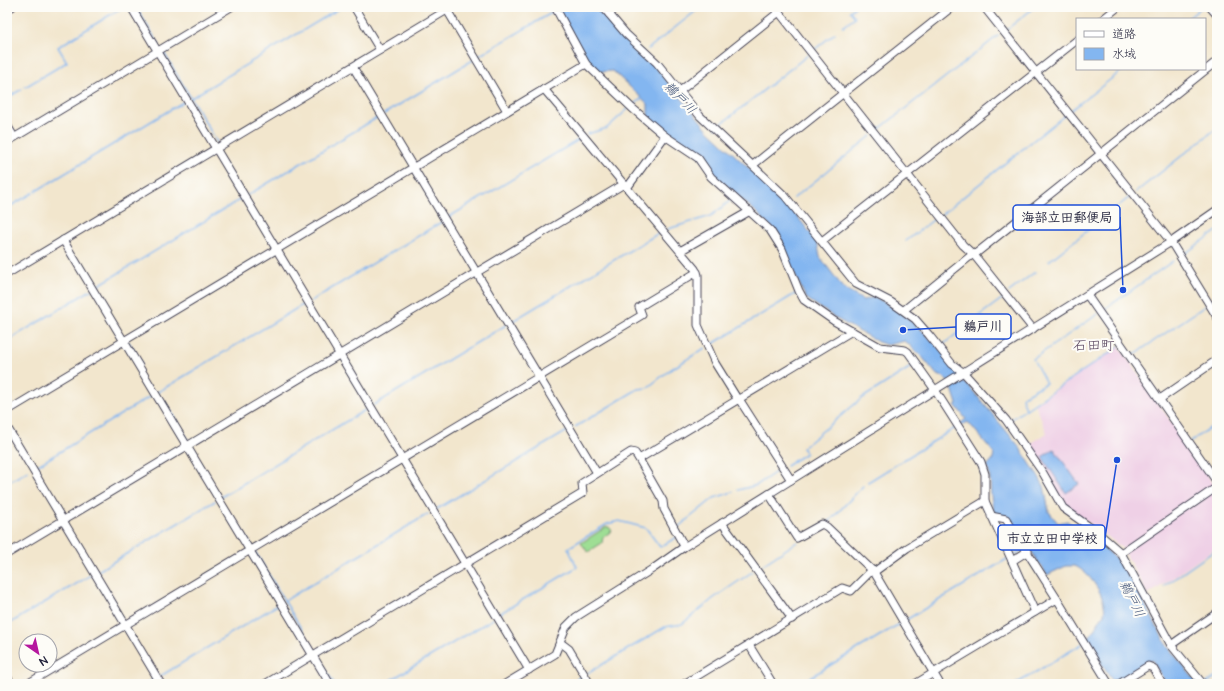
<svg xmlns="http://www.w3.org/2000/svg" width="1224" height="691" font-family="'Architects Daughter','Klee One',sans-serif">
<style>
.built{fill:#efd0e6}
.green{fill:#9ede94;stroke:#608068}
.water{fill:#83b6f0;stroke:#526c96}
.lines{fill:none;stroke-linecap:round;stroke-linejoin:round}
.stream{stroke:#83b6f0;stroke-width:1.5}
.minor-casing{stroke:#413f51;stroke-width:9}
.minor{stroke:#fff;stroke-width:7}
.labels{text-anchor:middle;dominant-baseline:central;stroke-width:4;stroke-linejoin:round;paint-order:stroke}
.water-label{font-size:13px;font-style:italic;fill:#44567a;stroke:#fdfcf7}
.quarter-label{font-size:14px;fill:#5d4a63;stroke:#fdfcf7}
.leader{fill:none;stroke:#1d4ed8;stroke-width:1.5}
.callout-dot{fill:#1d4ed8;stroke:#fdfcf7;stroke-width:1.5}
.callout{fill:#fdfcf7;stroke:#1d4ed8;stroke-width:1.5}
.callout-label{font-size:13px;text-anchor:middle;font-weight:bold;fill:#22223b}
</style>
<rect width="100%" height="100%" fill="#fdfcf7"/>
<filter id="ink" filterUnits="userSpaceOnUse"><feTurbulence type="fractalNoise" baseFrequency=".025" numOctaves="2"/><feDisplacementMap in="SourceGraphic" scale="8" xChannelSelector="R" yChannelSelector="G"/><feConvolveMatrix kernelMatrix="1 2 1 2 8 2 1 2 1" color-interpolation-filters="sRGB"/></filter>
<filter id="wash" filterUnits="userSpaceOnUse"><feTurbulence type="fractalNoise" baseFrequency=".012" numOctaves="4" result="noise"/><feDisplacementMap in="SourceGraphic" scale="16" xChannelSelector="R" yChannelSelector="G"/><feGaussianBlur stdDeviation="0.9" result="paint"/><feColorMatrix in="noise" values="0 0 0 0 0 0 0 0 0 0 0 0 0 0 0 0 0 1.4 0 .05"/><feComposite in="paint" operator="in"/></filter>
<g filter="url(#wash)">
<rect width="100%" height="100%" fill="#f2e6cd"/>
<polygon class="built" points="1119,346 1217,489 1217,547 1148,595 1123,549 1102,532 1065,507 1027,446 1047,433 1035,404"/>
<polygon class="green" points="606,527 609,527 612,531 603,537 602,543 588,552 581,543"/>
<g class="water">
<path d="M557,7H597L625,40L654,65L708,130L787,204L817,241L820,257L844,289L863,300C867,300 871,297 874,298C899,304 953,356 960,380L968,385L1018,445L1039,477L1044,486L1049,512L1058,523L1067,521L1099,543L1126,568L1167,646L1198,684H1166L1152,660L1114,683L1085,639L1090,636L1104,614C1108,598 1089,572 1075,566H1066L1047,575L1008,517L995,514C988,497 993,481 987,466L993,459L994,453L968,422L959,427L958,425L966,419L955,405L957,404L951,386L944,377L937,375L923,358L905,341L887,345L878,342L837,319L806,298L774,230L754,210L713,175L697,153L648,119V104L613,71L597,72L589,65Z"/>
<polygon points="1054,449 1079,484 1066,493 1042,457"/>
</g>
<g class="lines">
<g class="stream">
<polyline points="136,7 159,45"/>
<polyline points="1187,19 1202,7"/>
<polyline points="843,26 855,17 850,11 855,7"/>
<polyline points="1007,29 1035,7"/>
<polyline points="648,49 701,7"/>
<polyline points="814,50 835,33"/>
<polyline points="164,53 217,142"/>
<polyline points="477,57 553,12"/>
<polyline points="25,87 67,62 58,47 123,7"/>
<polyline points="7,98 22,89"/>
<polyline points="191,98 342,7"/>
<polyline points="633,106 642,98"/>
<polyline points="1071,110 1124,69"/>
<polyline points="384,114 473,60"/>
<polyline points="716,128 808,55"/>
<polyline points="878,130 999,35"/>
<polyline points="587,134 607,128 628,109"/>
<polyline points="36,191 183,102"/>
<polyline points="1136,192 1217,128"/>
<polyline points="248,195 380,116"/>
<polyline points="794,198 871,136"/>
<polyline points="7,208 33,193"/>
<polyline points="942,214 1065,115"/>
<polyline points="449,217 580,139"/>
<polyline points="668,229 711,216 731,200"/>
<polyline points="906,241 937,217 938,218"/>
<polyline points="1183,255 1217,231"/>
<polyline points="1049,261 1131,196"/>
<polyline points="94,288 241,199"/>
<polyline points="1009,292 1035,272"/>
<polyline points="311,301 443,221"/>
<polyline points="1211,301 1217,297"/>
<polyline points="1102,311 1173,261"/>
<polyline points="980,315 1003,298"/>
<polyline points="511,322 659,233"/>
<polyline points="7,341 91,290"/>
<polyline points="129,342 141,363"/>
<polyline points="944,344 975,319"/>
<polyline points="711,345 795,294"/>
<polyline points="1132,356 1205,306"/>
<polyline points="158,392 304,304"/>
<polyline points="164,401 188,440"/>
<polyline points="374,405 506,325"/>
<polyline points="1026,409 1022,398 1023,396 1046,383 1033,359 1098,314"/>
<polyline points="1010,420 1120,346"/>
<polyline points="575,427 638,389 647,388 670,370 705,348"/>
<polyline points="1191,441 1217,423"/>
<polyline points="786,466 806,453 802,448 861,399 914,365"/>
<polyline points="35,467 151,396"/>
<polyline points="868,482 955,428"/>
<polyline points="7,483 28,471"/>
<polyline points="738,490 757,485 780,469"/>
<polyline points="221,497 365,410"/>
<polyline points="437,509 569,430"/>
<polyline points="828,523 863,486"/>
<polyline points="238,525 250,544"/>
<polyline points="677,528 714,498 733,492"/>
<polyline points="255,552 314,650"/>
<polyline points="1012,556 1023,550"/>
<polyline points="758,568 797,542"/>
<polyline points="98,571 215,501"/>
<polyline points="1164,586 1217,549"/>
<polyline points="284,601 428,514"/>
<polyline points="499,614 577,567 568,548 607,524 619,521 646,528 660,547 677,537"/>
<polyline points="906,620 1007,559"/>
<polyline points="7,625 91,575"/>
<polyline points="111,630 119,625"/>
<polyline points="324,667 334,684"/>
<polyline points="588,673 665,627 682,624 714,598 752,572"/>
<polyline points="159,677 279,604"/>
<polyline points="1206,683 1217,676"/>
<polyline points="21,684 25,682"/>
<polyline points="146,684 154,679"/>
<polyline points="384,684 493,619"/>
<polyline points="569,684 582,676"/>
<polyline points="799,684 901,623"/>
<polyline points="1016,684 1082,644"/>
</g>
</g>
</g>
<g filter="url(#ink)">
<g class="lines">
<g class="minor-casing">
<g id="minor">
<polyline points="131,7 529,670"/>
<polyline points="354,7 380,50"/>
<polyline points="555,7 586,64 632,108 665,136 698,158 711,177 770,230 782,249 799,291 804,300 834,321 880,347 905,350 908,352 935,390 981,462 985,474 985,501 1035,612"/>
<polyline points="603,7 626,34 657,63 700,116 785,196 856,284 891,302 915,319 929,335 952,364 964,373 1006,420 1043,473 1063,508 1098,533 1121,553 1171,645 1203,684"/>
<polyline points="775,7 963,245 974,255 1033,329"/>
<polyline points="984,7 1171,242 1217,317"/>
<polyline points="1210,7 1217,15"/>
<polyline points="7,8 12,7"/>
<polyline points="447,10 507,111"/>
<polyline points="609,14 617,7"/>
<polyline points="1103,19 1118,7"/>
<polyline points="353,67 597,473"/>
<polyline points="544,89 695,269 698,275 698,325 715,363 738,400"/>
<polyline points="680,91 779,12"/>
<polyline points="7,125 14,137"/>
<polyline points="7,142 231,7"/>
<polyline points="753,165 952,7"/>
<polyline points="627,188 665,136"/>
<polyline points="63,240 330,684"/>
<polyline points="822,241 1077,40"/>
<polyline points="680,251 750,211"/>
<polyline points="974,255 1217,61"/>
<polyline points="7,274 452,7"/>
<polyline points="1087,295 1217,482"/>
<polyline points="904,310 973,254"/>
<polyline points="739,399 791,480"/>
<polyline points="1160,399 1217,360"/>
<polyline points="7,411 586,64"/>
<polyline points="7,427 161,684"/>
<polyline points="639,459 663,501 664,509 684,546"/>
<polyline points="769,494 797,538 822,524 827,527 874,572 940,684"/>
<polyline points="991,516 1006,519 1057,599"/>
<polyline points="722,523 792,619"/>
<polyline points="1121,553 1217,487"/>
<polyline points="7,554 624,184"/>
<polyline points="1012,561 1028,551"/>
<polyline points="874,572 907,548 985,501"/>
<polyline points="561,643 569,649 590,684"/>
<polyline points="749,645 773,684"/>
<polyline points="1171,645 1217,613"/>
<polyline points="7,677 12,684"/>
<polyline points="27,684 642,315 639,307 697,272"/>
<polyline points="265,684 583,493 582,483 631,452 635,453 639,459 852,331"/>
<polyline points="505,684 555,654 566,627 576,617 654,568 684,547 1171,242 1217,210"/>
<polyline points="684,684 842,588 851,591 869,573 873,571"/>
<polyline points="915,684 1057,599 1109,684"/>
<polyline points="1119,684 1148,666 1153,668 1162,684"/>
</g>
</g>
<use href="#minor" class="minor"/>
</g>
</g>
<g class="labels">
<g class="water-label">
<text transform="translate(680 98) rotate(46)">鵜戸川</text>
<text transform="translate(1132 599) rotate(64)">鵜戸川</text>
</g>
<g class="quarter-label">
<text x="1094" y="346">石田町</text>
</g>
</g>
<path class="leader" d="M1123 290L1120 217M903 330L956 327M1117 460L1105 538"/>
<g class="callout-dot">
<circle cx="1123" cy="290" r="4"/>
<circle cx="903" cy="330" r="4"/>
<circle cx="1117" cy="460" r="4"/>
</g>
<g class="callout">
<rect x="1013" y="205" width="107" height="25" rx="4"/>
<rect x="956" y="314" width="55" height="25" rx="4"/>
<rect x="998" y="525" width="107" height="25" rx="4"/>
</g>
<g class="callout-label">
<text x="1067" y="222">海部立田郵便局</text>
<text x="983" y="331">鵜戸川</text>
<text x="1052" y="543">市立立田中学校</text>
</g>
<rect width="1224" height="691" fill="none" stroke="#fdfcf7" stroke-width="24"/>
<rect x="1076" y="18" width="130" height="52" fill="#fdfcf7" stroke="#a5a5ac"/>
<rect x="1084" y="31" width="20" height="6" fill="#ffffff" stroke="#a5a5ac"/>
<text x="1112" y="38" font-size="12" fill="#22223b">道路</text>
<rect x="1084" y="48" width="20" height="12" fill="#83b6f0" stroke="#a5a5ac"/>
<text x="1112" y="58" font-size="12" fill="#22223b">水域</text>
<g transform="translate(38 653) rotate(146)"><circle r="19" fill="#fdfcf7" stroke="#a5a5ac"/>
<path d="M0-3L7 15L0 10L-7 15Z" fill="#b5179e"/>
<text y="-6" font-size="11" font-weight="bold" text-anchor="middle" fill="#22223b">N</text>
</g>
</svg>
